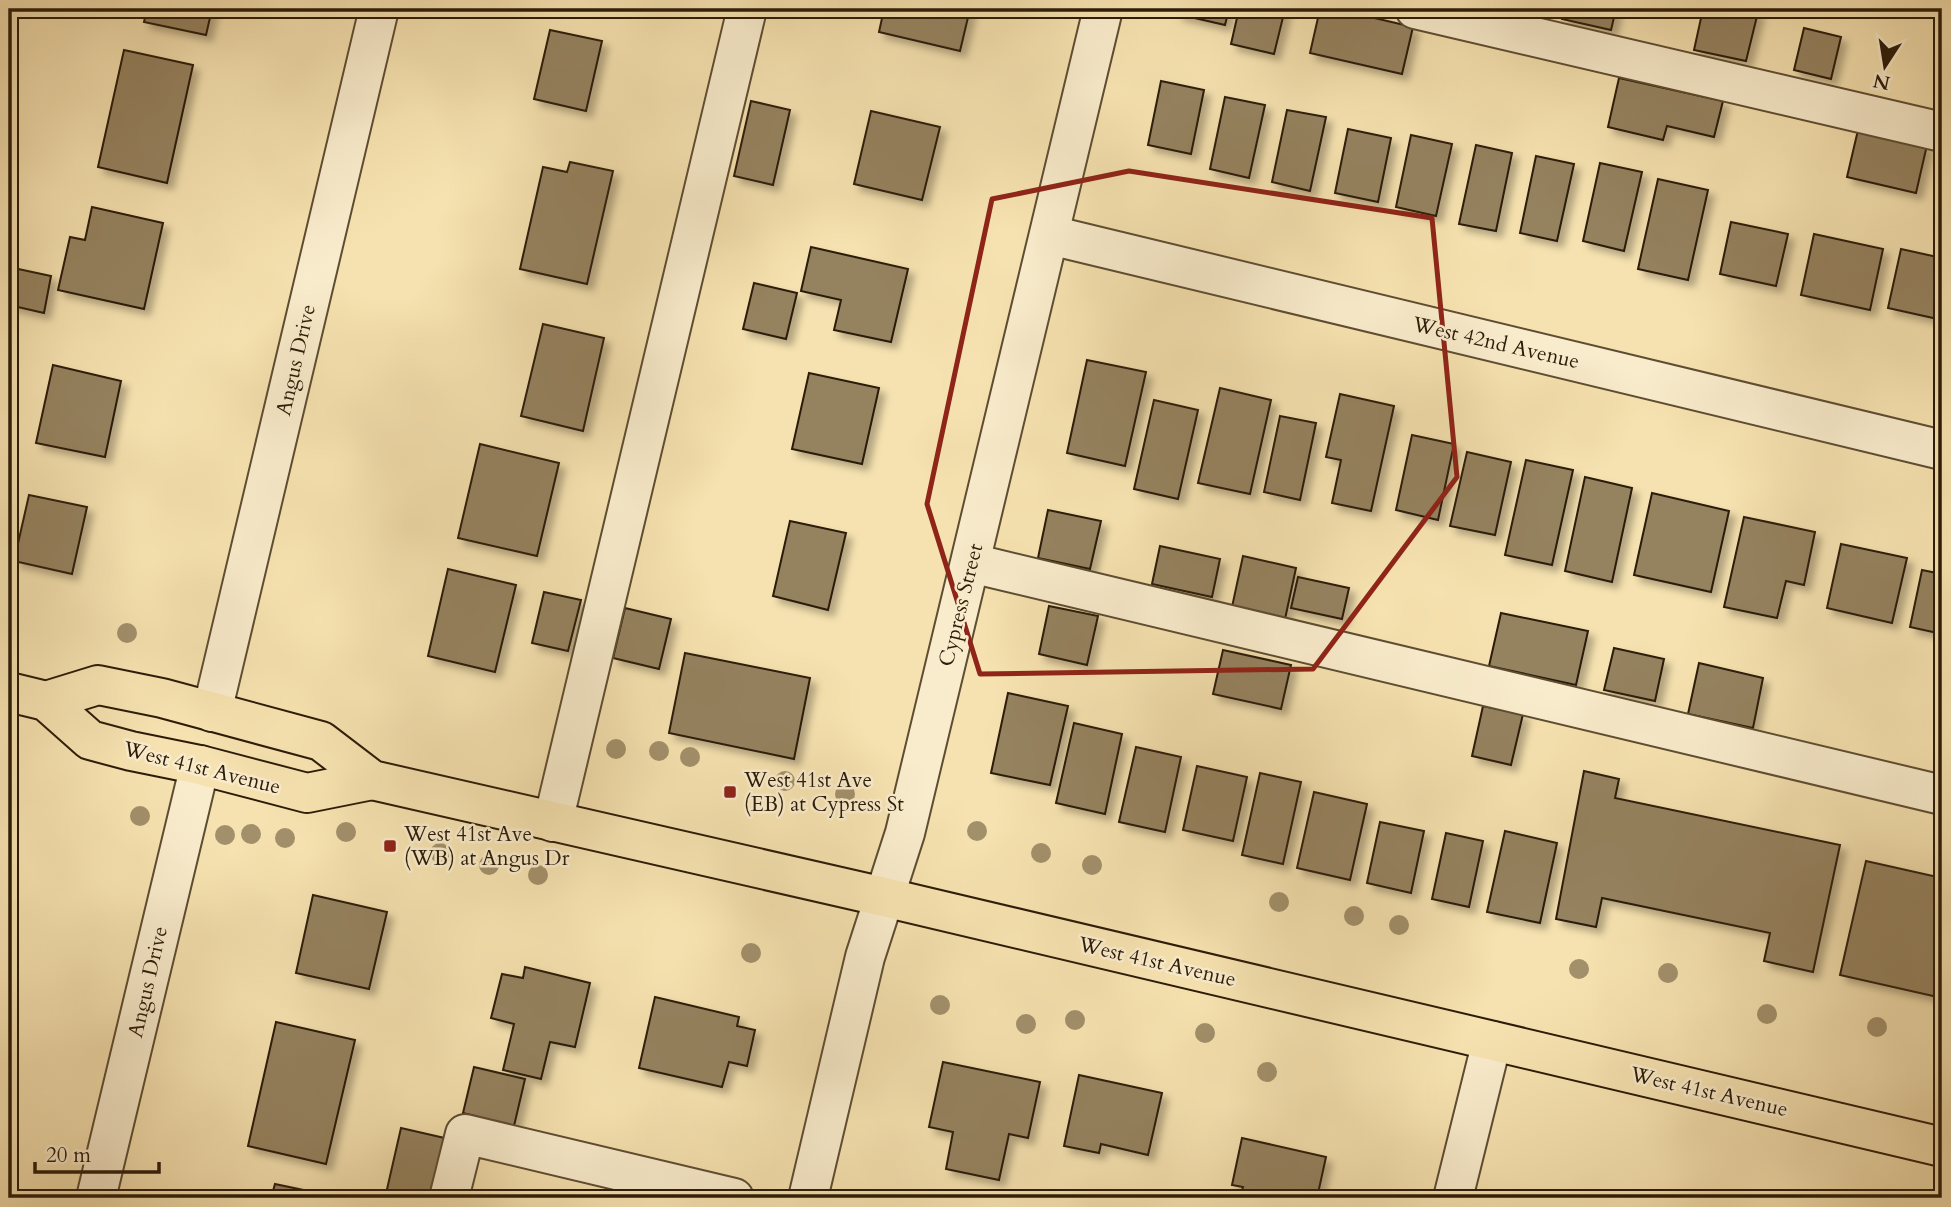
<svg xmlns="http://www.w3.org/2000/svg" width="1951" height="1207" font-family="Cardo,serif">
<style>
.building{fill:#95825f;stroke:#2c1b08;stroke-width:2;filter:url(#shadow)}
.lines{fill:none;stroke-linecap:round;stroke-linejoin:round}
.minor-casing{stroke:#5e4d32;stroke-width:42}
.major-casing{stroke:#2c1b08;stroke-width:42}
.minor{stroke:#f9eccc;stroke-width:38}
.major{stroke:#f6e2b0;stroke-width:38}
.tree{fill:#a2906b}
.marked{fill:none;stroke:#8f2418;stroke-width:5;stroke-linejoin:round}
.poi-dot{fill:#8f2418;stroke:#f9eccc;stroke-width:2.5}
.labels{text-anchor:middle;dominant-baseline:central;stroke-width:5;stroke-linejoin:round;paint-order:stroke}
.street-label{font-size:21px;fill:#2c1b08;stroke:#f9eccc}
.poi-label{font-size:21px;fill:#2c1b08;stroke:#f9eccc;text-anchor:start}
</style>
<defs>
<filter id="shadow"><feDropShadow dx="6" dy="6" stdDeviation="3.5" flood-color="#0004"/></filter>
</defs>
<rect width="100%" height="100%" fill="#f6e2b0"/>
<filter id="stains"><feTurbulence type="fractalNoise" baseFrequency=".00286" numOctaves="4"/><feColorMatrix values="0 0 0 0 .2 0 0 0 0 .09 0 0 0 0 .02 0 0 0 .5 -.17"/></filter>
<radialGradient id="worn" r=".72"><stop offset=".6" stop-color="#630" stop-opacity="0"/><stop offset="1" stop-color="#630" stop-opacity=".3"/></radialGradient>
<g class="building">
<polygon points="147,9 212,9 206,35 144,22"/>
<polygon points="884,9 970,9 960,51 879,32"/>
<polygon points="1178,9 1229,9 1225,25 1177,14"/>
<polygon points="1239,9 1285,9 1274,54 1231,44"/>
<polygon points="1320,9 1336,9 1413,27 1402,74 1310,53"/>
<polygon points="1564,9 1616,9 1611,30 1562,19"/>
<polygon points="1703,9 1742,9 1758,12 1746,61 1694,50"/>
<polygon points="1804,28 1841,37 1831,79 1794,70"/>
<polygon points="550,30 602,41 586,111 534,99"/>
<polygon points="124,50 193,65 167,183 98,167"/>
<polygon points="1619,78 1723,101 1714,137 1667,126 1663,140 1608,127"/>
<polygon points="1161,81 1204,90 1191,154 1148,145"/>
<polygon points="1225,97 1265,105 1249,178 1210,169"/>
<polygon points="751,101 790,110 773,185 734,176"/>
<polygon points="1287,110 1326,117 1310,191 1272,182"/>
<polygon points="871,111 940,127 922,200 854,184"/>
<polygon points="1348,129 1391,138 1378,202 1335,193"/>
<polygon points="1858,130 1927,145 1916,193 1847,177"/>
<polygon points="1411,135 1452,144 1436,216 1396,207"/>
<polygon points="1476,145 1512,153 1496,231 1459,224"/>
<polygon points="1536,156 1574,164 1557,241 1520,233"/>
<polygon points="570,162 613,171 587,284 520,269 543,167 567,172"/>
<polygon points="1600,163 1642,172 1624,251 1583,241"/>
<polygon points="1658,179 1708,190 1688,280 1638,269"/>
<polygon points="92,207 163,223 144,309 58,290 70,237 85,240"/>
<polygon points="1731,222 1788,234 1776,286 1720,274"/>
<polygon points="1814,234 1883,249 1870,310 1801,295"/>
<polygon points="811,247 908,269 891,342 834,330 841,300 801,291"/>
<polygon points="1901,249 1942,258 1942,320 1888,308"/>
<polygon points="9,267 51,276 44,313 9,305"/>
<polygon points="754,283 797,293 786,339 743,329"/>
<polygon points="543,324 604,338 583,431 521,416"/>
<polygon points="1087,360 1146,372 1125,466 1067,453"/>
<polygon points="53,365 121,381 105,457 36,443"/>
<polygon points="809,373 879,388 862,464 792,449"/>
<polygon points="1220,388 1271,400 1250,494 1198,483"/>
<polygon points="1340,394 1394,406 1371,511 1332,503 1341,460 1326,457"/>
<polygon points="1154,400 1198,410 1178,499 1134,489"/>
<polygon points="1280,416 1316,423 1300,500 1264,492"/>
<polygon points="1412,435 1454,444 1438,520 1396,510"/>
<polygon points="480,444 559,463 537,556 458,538"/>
<polygon points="1467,452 1511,462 1495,535 1450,526"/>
<polygon points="1526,460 1573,470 1552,565 1505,555"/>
<polygon points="1585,477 1632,488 1612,582 1565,571"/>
<polygon points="1652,493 1729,511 1711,592 1634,575"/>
<polygon points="29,495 87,507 72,574 14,561"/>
<polygon points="1048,510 1101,521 1090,569 1038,558"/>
<polygon points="1744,517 1815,532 1804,585 1786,581 1777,618 1724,607"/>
<polygon points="790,521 846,533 828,610 773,596"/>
<polygon points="1841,544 1907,558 1892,623 1827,608"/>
<polygon points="1160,546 1220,559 1212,597 1152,584"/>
<polygon points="1243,556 1296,568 1285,619 1232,607"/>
<polygon points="448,569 516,585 495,672 428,656"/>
<polygon points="1922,570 1942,574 1942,634 1910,627"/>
<polygon points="1298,577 1349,588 1342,619 1291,608"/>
<polygon points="544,592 581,600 568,651 532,643"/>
<polygon points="1049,606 1098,616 1087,665 1039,654"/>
<polygon points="625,608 671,619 659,669 613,658"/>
<polygon points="1501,613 1588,631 1576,685 1489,666"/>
<polygon points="1614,648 1664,659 1655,701 1604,690"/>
<polygon points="1223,650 1291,665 1281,709 1213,694"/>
<polygon points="685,653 810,678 794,759 669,733"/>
<polygon points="1699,663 1763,678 1753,728 1688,714"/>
<polygon points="1008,693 1068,706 1050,785 991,773"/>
<polygon points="1483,706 1523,714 1511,765 1472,756"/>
<polygon points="1074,723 1122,734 1105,814 1056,803"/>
<polygon points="1136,747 1181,757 1165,832 1119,822"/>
<polygon points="1197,766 1247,777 1233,841 1183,830"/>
<polygon points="1584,771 1619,779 1615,798 1840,845 1813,972 1764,961 1770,933 1602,898 1596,927 1556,919"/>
<polygon points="1260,773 1301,782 1283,864 1242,855"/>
<polygon points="1314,792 1367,804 1350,880 1297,868"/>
<polygon points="1380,822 1424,831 1411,893 1367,883"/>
<polygon points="1505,831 1557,843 1540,923 1487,912"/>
<polygon points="1446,833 1483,841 1469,907 1432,899"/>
<polygon points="1866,861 1942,878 1942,998 1840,975"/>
<polygon points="313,895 387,912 369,989 296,973"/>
<polygon points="525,967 590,983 575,1047 550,1042 541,1079 503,1070 514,1024 491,1018 502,974 523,978"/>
<polygon points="655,997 739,1017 737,1026 755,1030 747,1066 729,1062 722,1087 639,1068"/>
<polygon points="276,1022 355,1040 326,1164 248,1146"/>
<polygon points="943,1062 1040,1082 1028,1138 1009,1134 999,1180 946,1169 953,1132 929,1127"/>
<polygon points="474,1067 525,1079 514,1126 463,1113"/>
<polygon points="1079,1075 1162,1093 1148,1155 1101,1144 1099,1153 1064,1146"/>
<polygon points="401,1128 449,1139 436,1198 385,1198"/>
<polygon points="1242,1138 1326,1157 1317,1198 1240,1198 1243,1187 1232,1185"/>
<polygon points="275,1184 332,1196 331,1198 271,1198"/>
</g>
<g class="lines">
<g class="minor-casing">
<g id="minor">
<polyline points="1415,9 1942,132"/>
<polyline points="1050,235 1942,450"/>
<polyline points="971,563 1942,795"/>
<polyline points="212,712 379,9"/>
<polyline points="553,822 747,9"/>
<polyline points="96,1198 200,765"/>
<polyline points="449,1198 465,1134 734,1198"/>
<polyline points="808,1198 865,957 905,833 1103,9"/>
<polyline points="1453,1198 1492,1041"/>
</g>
</g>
<g class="major-casing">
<g id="major">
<polyline points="9,692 46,701 90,740 131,751 200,765 307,793 372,780"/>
<polyline points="46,701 98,685 162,698 321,741 372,780 884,897 1942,1147"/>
</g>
</g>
<use href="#minor" class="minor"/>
<use href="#major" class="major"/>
</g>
<g class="tree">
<circle cx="127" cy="633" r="10"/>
<circle cx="616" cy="749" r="10"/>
<circle cx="659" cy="751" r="10"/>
<circle cx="690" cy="757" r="10"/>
<circle cx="785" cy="781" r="10"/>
<circle cx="845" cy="794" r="10"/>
<circle cx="140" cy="816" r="10"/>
<circle cx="977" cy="831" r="10"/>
<circle cx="346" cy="832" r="10"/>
<circle cx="251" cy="834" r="10"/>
<circle cx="225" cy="835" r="10"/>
<circle cx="285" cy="838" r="10"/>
<circle cx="440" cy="853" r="10"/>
<circle cx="1041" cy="853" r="10"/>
<circle cx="489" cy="865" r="10"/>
<circle cx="1092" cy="865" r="10"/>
<circle cx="538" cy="875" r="10"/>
<circle cx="1279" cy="902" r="10"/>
<circle cx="1354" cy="916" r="10"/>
<circle cx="1399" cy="925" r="10"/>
<circle cx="751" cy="953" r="10"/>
<circle cx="1579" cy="969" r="10"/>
<circle cx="1668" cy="973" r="10"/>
<circle cx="940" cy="1005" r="10"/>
<circle cx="1767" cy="1014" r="10"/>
<circle cx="1075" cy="1020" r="10"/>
<circle cx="1026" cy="1024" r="10"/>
<circle cx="1877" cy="1027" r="10"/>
<circle cx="1205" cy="1033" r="10"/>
<circle cx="1267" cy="1072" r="10"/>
</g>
<path class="marked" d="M1129,171L1432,218L1457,477L1313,669L980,674L927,504L992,199Z"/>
<g class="poi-dot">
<rect x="723" y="785" width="14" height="14" rx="3.5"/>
<rect x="383" y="839" width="14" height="14" rx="3.5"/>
</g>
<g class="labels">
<g class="street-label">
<text transform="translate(1496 343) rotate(13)">West 42nd Avenue</text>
<text transform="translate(296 360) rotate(-77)">Angus Drive</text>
<text transform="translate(961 605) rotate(-76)">Cypress Street</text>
<text transform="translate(202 768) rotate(14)">West 41st Avenue</text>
<text transform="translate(1157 962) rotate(13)">West 41st Avenue</text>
<text transform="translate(148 982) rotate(-77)">Angus Drive</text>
<text transform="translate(1709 1092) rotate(13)">West 41st Avenue</text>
</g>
<g class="poi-label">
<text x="744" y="780">West 41st Ave<tspan x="744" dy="24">(EB) at Cypress St</tspan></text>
<text x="404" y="834">West 41st Ave<tspan x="404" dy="24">(WB) at Angus Dr</tspan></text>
</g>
</g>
<rect width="1951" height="1207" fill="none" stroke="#f6e2b0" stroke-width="35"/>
<rect x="10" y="10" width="1930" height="1186" fill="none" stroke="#2c1b08" stroke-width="3.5"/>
<rect x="18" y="18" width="1916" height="1172" fill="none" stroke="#2c1b08" stroke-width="2"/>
<g transform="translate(1885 66) rotate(192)" stroke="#f9eccc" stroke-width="5" paint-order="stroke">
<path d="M0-5L12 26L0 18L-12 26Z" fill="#2c1b08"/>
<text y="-10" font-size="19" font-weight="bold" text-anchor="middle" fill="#2c1b08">N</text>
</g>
<path d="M35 1162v10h124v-10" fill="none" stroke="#2c1b08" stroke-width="3.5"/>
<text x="46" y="1162" font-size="21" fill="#2c1b08" stroke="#f9eccc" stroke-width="5" paint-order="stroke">20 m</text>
<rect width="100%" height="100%" filter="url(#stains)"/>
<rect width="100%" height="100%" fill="url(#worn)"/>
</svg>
